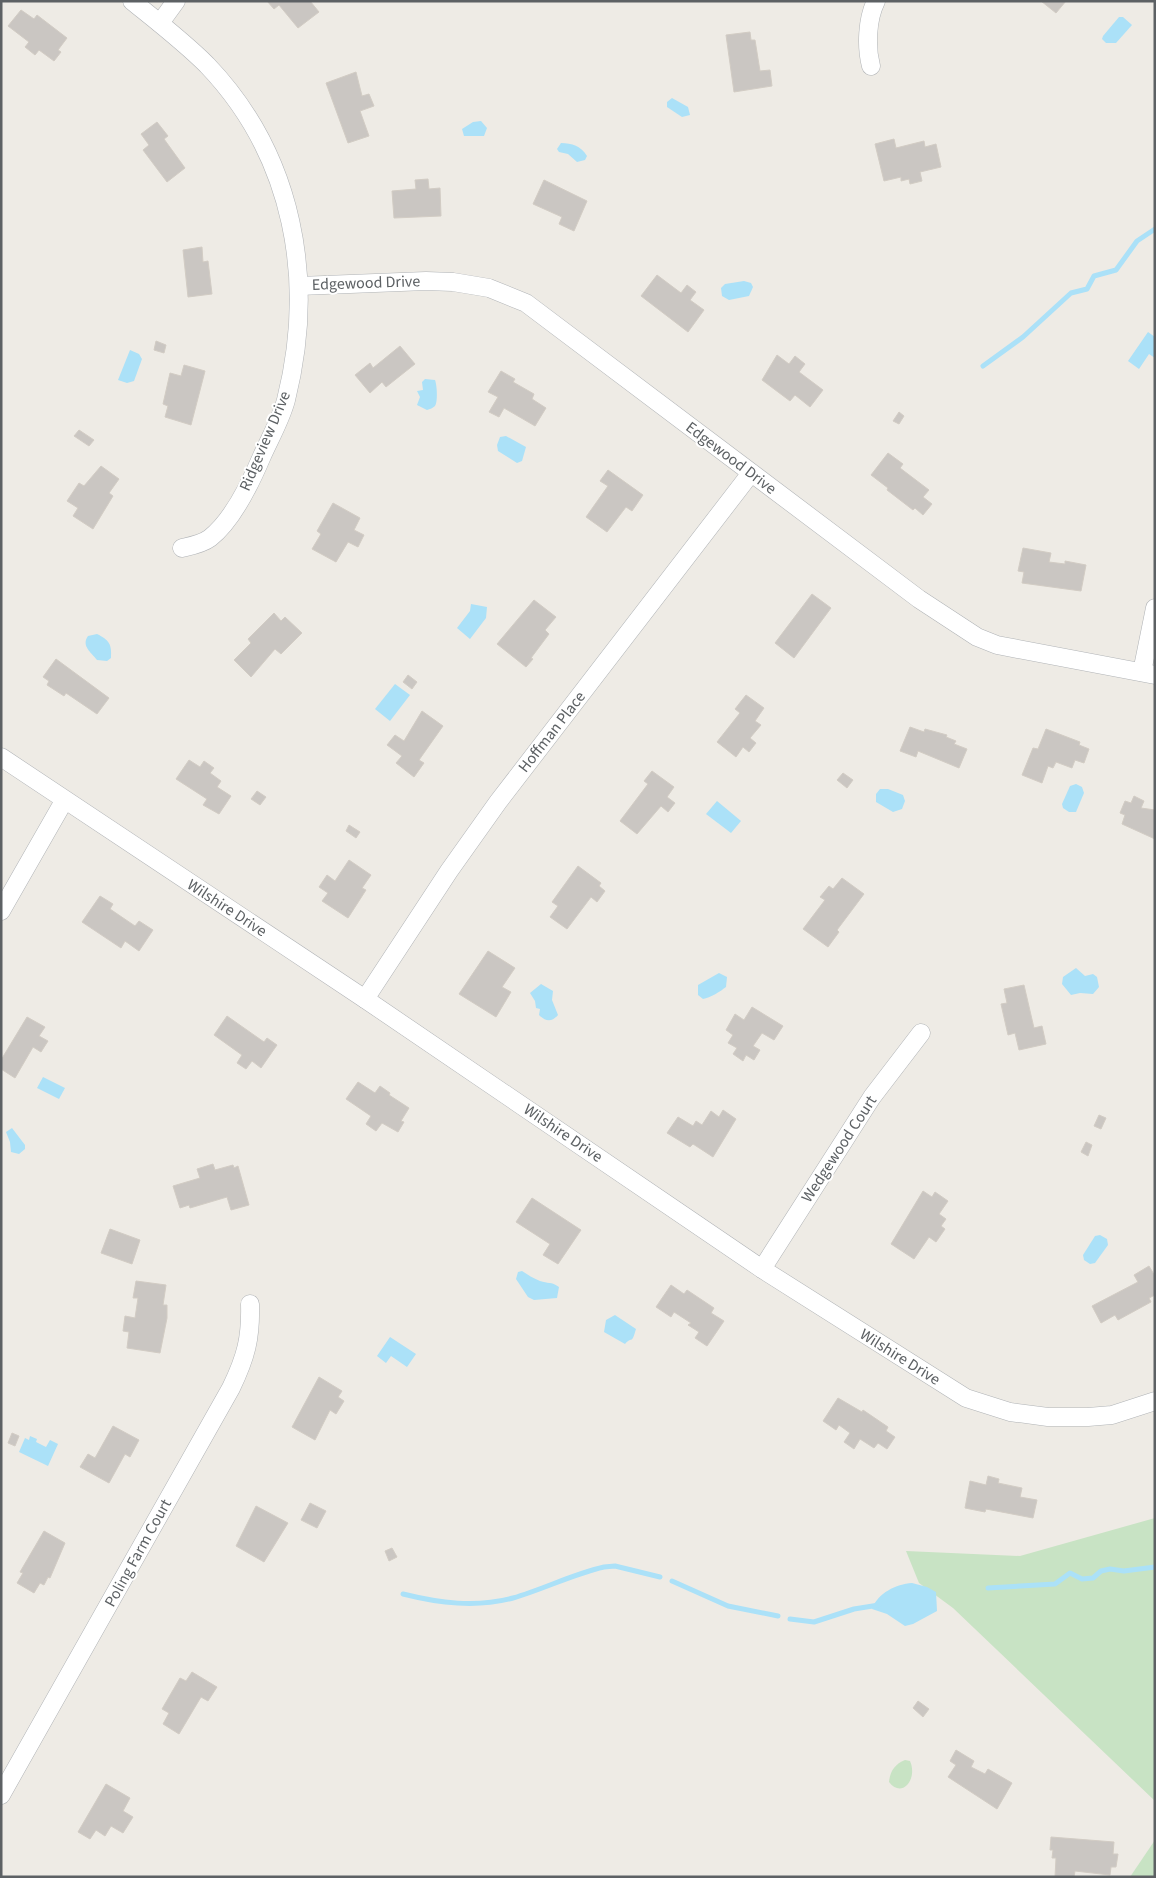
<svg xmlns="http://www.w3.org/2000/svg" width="1156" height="1878" font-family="'Source Sans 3',sans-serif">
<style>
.green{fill:#c8e3c4}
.water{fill:#abe1f8}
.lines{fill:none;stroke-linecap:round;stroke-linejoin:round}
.stream{stroke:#abe1f8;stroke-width:5}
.building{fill:#cac6c2;stroke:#d2ccc4}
.street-casing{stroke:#b0b3b6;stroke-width:19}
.street{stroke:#fff;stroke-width:18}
.labels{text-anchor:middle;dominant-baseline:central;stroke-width:4;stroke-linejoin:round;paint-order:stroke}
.street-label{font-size:16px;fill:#5d6164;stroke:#fff}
</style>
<rect width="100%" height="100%" fill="#eeebe5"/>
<g class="green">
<polygon points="1155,1518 1155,1801 953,1608 919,1583 906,1551 1020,1556"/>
<path d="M905,1760L910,1761C918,1779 902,1799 889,1782C890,1771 895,1764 905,1760Z"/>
<polygon points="1155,1840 1155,1877 1130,1877"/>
</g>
<g class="water">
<polygon points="1119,17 1123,17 1132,25 1116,43 1106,43 1102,39 1103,36"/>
<polygon points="672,98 688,107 690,115 682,117 667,107 667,102"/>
<polygon points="481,121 487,128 484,136 464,136 462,129 473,122"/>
<path d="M561,143C572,143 581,146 587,156L585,160L577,162L568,154L559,152L557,149Z"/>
<polygon points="744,281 751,283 753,287 749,296 729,300 722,296 721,288 725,284"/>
<polygon points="1148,332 1155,337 1155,358 1149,354 1139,369 1128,361"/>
<polygon points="130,350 139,354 142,359 134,381 127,383 118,380"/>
<path d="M425,379L435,380C437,385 438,402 435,406C433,408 430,409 427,410L417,405L420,397L417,391L423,390L422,382Z"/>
<polygon points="506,436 526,447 522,461 517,463 498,451 497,445 500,437"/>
<polygon points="471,604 487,607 486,618 470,639 457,628 470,611"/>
<path d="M97,634C109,640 112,644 111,658L107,661L97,660C91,652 81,646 88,636Z"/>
<polygon points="395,684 410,695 390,721 375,709"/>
<polygon points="1076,784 1082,787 1084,793 1076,812 1069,812 1063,808 1062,804 1070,786"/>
<polygon points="880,789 888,789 903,795 905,801 902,809 893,812 876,802 876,794"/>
<polygon points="717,801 741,821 731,833 706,814"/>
<polygon points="1076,968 1085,976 1093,974 1097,977 1099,987 1093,994 1080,993 1071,995 1062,984 1063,977"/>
<path d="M719,973L727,977L726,987C721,991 710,998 703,999L698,995V985Z"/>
<path d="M541,984L553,991L552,1000L558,1015C552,1022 546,1022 539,1015L540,1009L536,1008L535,1001L530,993Z"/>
<polygon points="43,1077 65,1088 59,1099 37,1088"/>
<polygon points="12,1128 25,1145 25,1149 19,1154 11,1152 10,1142 6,1132"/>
<polygon points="1100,1235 1107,1239 1108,1245 1095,1263 1090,1264 1084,1260 1083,1255 1095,1236"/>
<path d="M522,1271C528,1275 533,1278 540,1281C548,1284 551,1281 559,1287L557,1298L534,1300L528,1297L516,1279L518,1272Z"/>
<path d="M615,1315L636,1329C631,1346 633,1335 625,1344L604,1332L606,1320Z"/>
<polygon points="390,1337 416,1354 407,1367 391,1356 386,1363 377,1356"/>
<polygon points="30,1436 37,1439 36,1442 46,1447 50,1440 58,1444 48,1466 19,1452 25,1438 29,1440"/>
<path d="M912,1583L927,1587L936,1592L937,1611L913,1624L905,1626L887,1614L872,1609C878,1593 896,1584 912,1583Z"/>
</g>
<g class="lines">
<g class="stream">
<polyline points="983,366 1023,337 1071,293 1087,289 1094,276 1116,270 1137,241 1155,229"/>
<polyline points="672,1581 728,1606 778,1616"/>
<polyline points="988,1588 1055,1584 1070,1573 1082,1579 1093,1578 1101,1571 1110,1569 1124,1571 1155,1567"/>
<path d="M403,1594C439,1603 476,1608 513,1598C544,1589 573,1574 604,1567L615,1566L660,1577"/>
<polyline points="790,1619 814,1622 854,1609 879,1605"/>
</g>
</g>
<g class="building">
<polygon points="267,1 310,1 319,12 298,28 279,5 274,9"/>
<polygon points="1041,1 1066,1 1056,13"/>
<polygon points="21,10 34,19 37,15 67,38 58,50 61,52 54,61 39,50 35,55 25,47 29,42 8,26"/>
<polygon points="750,32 751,40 755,40 760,71 770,70 772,86 734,92 726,35"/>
<polygon points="356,72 362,96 369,94 374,106 360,111 369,136 348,143 326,83"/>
<polygon points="157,122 168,136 164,139 185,168 167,182 143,150 149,145 141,134"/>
<polygon points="894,139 896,148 924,141 925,147 936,144 941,167 920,172 922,181 910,184 909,179 901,181 901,177 884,181 875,144"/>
<polygon points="428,179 429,189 440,188 441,216 394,218 392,191 416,189 415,180"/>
<polygon points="544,180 587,201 574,231 559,224 562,217 533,204"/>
<polygon points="202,247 203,262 208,261 212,294 188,297 183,250"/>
<polygon points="657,275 681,293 687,285 696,292 690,300 704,310 688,332 641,296"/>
<polygon points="156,341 166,345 164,353 154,350"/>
<polygon points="400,346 415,364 386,387 382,382 370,393 355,375 370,363 373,368"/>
<polygon points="777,355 789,364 795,356 805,364 799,372 823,390 810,407 795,395 790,401 762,380"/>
<polygon points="184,365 205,371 191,425 165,417 168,406 163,404 170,373 181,376"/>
<polygon points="501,371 515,379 513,382 534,394 532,399 546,408 535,426 504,408 499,417 489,412 498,397 488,392"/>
<polygon points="899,412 904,416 899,424 893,421"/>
<polygon points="79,430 94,440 89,446 74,436"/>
<polygon points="888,453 903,464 900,468 929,490 923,497 932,504 923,515 915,508 913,510 887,490 888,488 871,475"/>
<polygon points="101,466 119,479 109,493 113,496 93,529 73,516 78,508 67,501 79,483 84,486"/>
<polygon points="608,470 643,495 632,511 626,507 607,532 586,517 608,486 600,481"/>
<polygon points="333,503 360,518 354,530 364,535 358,547 348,542 336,562 312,549 321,534 317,531"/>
<polygon points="1023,548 1051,553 1049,562 1065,564 1065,561 1086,565 1081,591 1022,583 1024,572 1018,571"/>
<polygon points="812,594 831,608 794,658 775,643"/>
<polygon points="534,600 556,617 545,630 549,634 531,658 533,659 526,667 497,644"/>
<polygon points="274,613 281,621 285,617 302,633 281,654 275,649 251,677 234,660 251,643 248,639"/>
<polygon points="56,659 109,698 97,714 66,693 64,696 47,685 49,681 43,677"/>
<polygon points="408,675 417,682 412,689 403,682"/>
<polygon points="746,695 764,708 755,721 761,725 750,738 756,743 749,752 743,747 736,757 717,742 740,713 735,709"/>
<polygon points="422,711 443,726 419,760 424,763 414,777 396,763 402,756 387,745 395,735 404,741"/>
<polygon points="910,727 924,732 925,729 947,735 946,737 956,741 954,744 967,749 959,768 918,751 916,757 900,751"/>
<polygon points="1046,729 1080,742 1079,745 1089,749 1084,763 1075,760 1072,768 1056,762 1053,768 1048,766 1042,783 1022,775 1033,748 1038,749"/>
<polygon points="189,760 200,767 204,761 214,768 210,773 221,781 217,787 231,796 219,814 203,805 207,799 176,779"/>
<polygon points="652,771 674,787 667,797 675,803 668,812 661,806 637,834 620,821 648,784 644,781"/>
<polygon points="843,773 853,780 847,788 837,780"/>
<polygon points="257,791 266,797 260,805 251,799"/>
<polygon points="1134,796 1144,801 1141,808 1155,810 1155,839 1122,824 1125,815 1120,813 1125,801 1131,803"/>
<polygon points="349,825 360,832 356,838 346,831"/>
<polygon points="349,860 371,875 362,888 366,890 348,918 322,901 328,893 319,887 327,875 335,881"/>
<polygon points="578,866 601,883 599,886 605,891 597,902 591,897 567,929 550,917 558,906 552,902"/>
<polygon points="842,878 864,894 837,930 839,932 828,947 803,929 825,900 820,897 829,886 833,889"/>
<polygon points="100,896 113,904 110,909 135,926 139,921 153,930 139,951 125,941 121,948 82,922"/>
<polygon points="488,951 515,968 502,987 511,992 496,1017 459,994"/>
<polygon points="1024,985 1034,1028 1042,1026 1046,1044 1019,1050 1015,1033 1008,1035 1001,1004 1007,1003 1004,989"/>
<polygon points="752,1007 783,1026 774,1040 762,1033 753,1046 760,1050 754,1060 746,1055 743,1061 733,1054 737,1048 728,1043 733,1035 726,1030 735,1014 744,1020"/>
<polygon points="227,1016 264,1042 267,1038 277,1045 261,1068 252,1061 246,1069 237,1063 242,1055 214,1035"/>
<polygon points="27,1017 45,1027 39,1036 48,1041 41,1052 33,1047 15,1078 1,1069 1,1060"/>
<polygon points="358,1082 375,1093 380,1086 390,1093 389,1095 409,1108 401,1121 404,1122 398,1132 382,1123 376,1131 366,1124 371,1116 346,1099"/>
<polygon points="723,1110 736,1119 713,1157 693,1144 690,1147 667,1133 678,1117 693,1126 696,1121 702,1125 711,1111 719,1117"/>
<polygon points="1099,1115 1106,1118 1101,1129 1094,1126"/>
<polygon points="1086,1142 1092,1145 1088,1156 1081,1152"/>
<polygon points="213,1164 215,1170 233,1165 234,1168 238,1166 249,1205 231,1210 227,1197 190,1208 189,1205 180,1208 173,1186 200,1178 197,1169"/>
<polygon points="923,1191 932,1197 935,1192 948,1201 939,1214 946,1219 941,1226 945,1229 936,1242 929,1237 914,1259 891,1244"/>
<polygon points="532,1198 581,1230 558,1264 543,1255 550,1244 516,1222"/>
<polygon points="110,1229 140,1240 132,1264 101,1253"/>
<polygon points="1149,1266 1155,1276 1155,1295 1149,1298 1151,1302 1118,1320 1115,1315 1101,1323 1092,1306 1138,1282 1134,1275"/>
<polygon points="136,1281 166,1285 163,1305 167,1305 167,1318 160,1353 127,1348 129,1332 123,1331 125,1316 135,1318 138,1298 133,1298"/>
<polygon points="671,1285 684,1294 687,1290 714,1308 711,1313 724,1321 707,1346 695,1338 699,1332 688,1325 691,1323 674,1312 671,1317 656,1307"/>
<polygon points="319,1377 342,1391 338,1397 344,1401 336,1414 330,1410 315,1440 292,1427"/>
<polygon points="838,1398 862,1412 863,1410 888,1427 886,1431 895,1437 887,1449 878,1443 874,1448 860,1439 854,1449 844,1442 850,1433 839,1425 836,1430 823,1421"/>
<polygon points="113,1426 139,1440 130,1457 125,1454 109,1483 80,1467 88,1454 95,1458"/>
<polygon points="12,1433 19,1436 15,1446 8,1443"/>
<polygon points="988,1476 999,1479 998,1483 1022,1488 1020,1497 1037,1500 1033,1518 986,1509 985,1512 965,1508 970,1481 986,1485"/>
<polygon points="310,1503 326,1511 317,1528 301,1520"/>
<polygon points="256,1506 288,1523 264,1562 236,1546"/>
<polygon points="44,1531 65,1543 50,1578 48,1577 44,1585 40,1583 34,1593 17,1583 23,1573 20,1572"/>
<polygon points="392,1548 397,1557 389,1561 385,1551"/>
<polygon points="192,1672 217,1687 208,1701 201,1697 179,1734 163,1724 169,1713 162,1709 180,1678 186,1681"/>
<polygon points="918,1701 929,1709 923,1717 913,1708"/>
<polygon points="956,1750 974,1761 971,1767 985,1774 988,1769 1012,1783 997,1809 948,1777 956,1765 950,1761"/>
<polygon points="106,1784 130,1798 123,1811 133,1817 123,1833 111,1826 105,1836 96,1830 90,1839 78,1832"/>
<polygon points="1051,1837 1114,1842 1113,1854 1118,1854 1116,1867 1111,1867 1110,1875 1075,1871 1074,1877 1055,1877 1056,1858 1052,1858 1053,1850 1050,1850"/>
</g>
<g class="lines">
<g class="street-casing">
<g id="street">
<path d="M132,1C158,22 184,42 207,65C294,156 316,280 286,400C281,419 270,438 262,456C251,482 233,520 210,538C202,544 191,546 182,548"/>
<polyline points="160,23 176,1"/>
<path d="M871,66C866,47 867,19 876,1"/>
<polyline points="299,286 426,281 453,282 489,288 526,303 919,599 977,637 997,645 1155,675"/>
<polyline points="1142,672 1155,608"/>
<polyline points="1,757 365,999 762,1269 966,1398 1010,1412 1048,1417 1088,1417 1112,1415 1155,1401"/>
<polyline points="1,911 64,801"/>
<polyline points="365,999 449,871 498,802 751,473"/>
<polyline points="762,1269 872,1097 921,1033"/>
<path d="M1,1795L231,1388C246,1357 251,1338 250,1304"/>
</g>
</g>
<use href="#street" class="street"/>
</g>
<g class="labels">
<g class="street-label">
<text transform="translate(366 283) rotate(-2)">Edgewood Drive</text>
<text transform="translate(265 441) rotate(-67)">Ridgeview Drive</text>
<text transform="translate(731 458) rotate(37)">Edgewood Drive</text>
<text transform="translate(552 732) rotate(-52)">Hoffman Place</text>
<text transform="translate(227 908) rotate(33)">Wilshire Drive</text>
<text transform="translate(563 1133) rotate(34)">Wilshire Drive</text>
<text transform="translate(839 1149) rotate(-57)">Wedgewood Court</text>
<text transform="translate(900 1357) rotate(32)">Wilshire Drive</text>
<text transform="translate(138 1553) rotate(-61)">Poling Farm Court</text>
</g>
</g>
<rect width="1156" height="1878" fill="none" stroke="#5d6164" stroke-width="5"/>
</svg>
